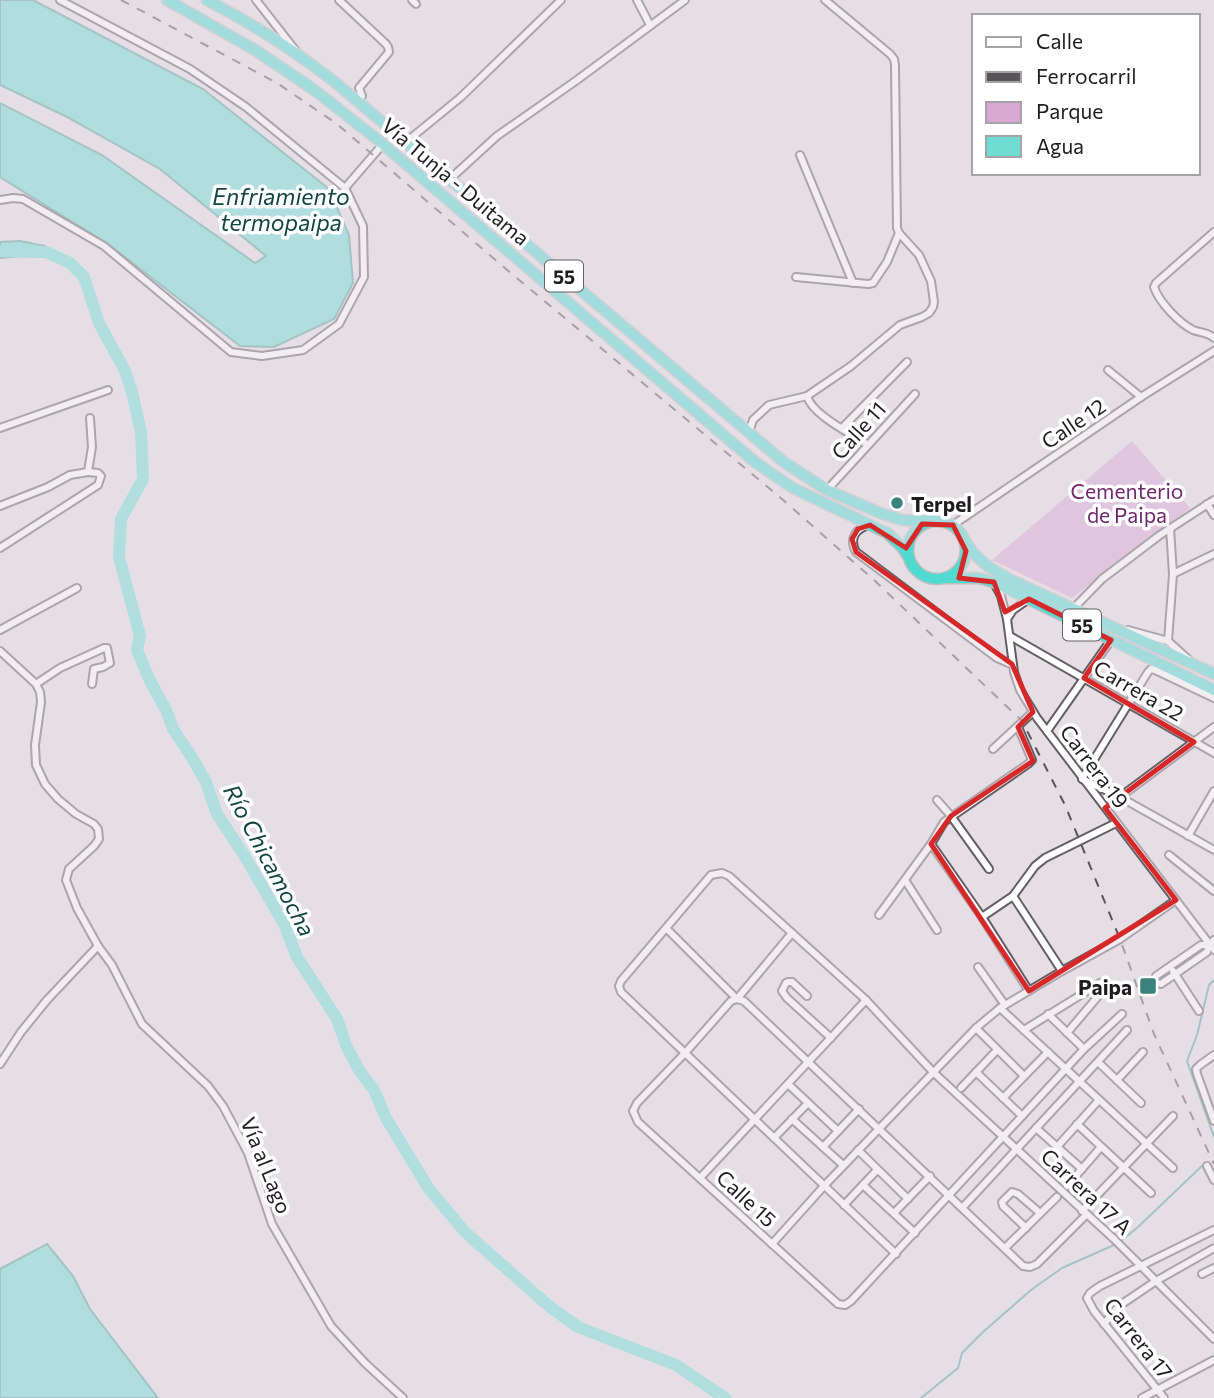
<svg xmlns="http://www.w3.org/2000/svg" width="1214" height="1398" font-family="Commissioner,sans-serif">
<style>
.green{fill:#d8a7d4}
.water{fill:#6fdcd4;stroke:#57a29e;stroke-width:2}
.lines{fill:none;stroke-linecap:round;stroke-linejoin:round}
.stream{stroke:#57a29e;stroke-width:2}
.river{stroke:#6fdcd4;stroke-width:12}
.minor-casing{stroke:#655f65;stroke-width:10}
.highway-casing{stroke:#c0bfc0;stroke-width:13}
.minor{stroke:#fff;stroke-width:6}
.highway{stroke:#50dad1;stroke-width:10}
.rail{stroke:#585458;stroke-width:2;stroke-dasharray:9 9;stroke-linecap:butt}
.marked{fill:none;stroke:#d62828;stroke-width:5;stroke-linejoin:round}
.poi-dot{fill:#3b827d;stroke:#fff;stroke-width:2.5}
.labels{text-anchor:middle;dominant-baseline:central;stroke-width:7;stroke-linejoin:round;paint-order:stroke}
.shield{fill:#fff;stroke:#626062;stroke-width:2}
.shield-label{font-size:19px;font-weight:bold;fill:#1f1c1f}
.street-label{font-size:21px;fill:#1f1c1f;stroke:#fff}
.park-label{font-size:21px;fill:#6e286c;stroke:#fff}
.poi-label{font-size:21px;font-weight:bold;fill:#1f1c1f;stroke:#fff;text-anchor:start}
.water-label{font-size:23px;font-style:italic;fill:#114441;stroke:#fff}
</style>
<rect width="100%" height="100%" fill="#e6dee5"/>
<polygon class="green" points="1132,441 1190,508 1072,598 992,560"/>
<g class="water">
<polygon points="0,0 33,0 203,89 329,189 349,235 353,283 334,319 274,347 240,346 108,244 0,177 0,103 102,155 255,263 266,256 160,169 65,116 0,85"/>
<polygon points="20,241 45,246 46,257 20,256 0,258 0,242"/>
<polygon points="47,1244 73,1276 90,1309 158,1398 0,1398 0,1269"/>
</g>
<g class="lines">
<g class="stream">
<polyline points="1214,980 1209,985 1197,1035 1187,1061 1214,1137"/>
<polyline points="1121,1241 1138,1227 1204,1164"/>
<polyline points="921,1398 958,1368 962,1353 983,1332 1031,1290 1062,1268 1114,1245"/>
</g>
<polyline class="river" points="0,251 46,252 70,263 84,277 99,323 125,371 132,392 141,432 143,479 121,519 119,557 140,636 137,650 150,681 166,710 173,729 191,756 206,782 217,814 244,855 284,924 297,957 337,1019 346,1045 359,1070 374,1090 386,1118 429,1189 465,1232 550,1307 578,1327 676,1365 725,1398"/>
<g class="minor-casing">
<g id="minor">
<polyline points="256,0 296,51"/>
<polyline points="339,0 386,44 388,47 389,52 359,88 362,96 357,102"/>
<polyline points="412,0 416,4"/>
<polyline points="637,0 650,25"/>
<polyline points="406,142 461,97 561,0"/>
<polyline points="800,155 853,283"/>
<polyline points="450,179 497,136 577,80 685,0"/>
<polyline points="345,188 383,144"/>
<polyline points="0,200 13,198 23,199 104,246 231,352 262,356 303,350 339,324 364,277 363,226 345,188 246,107 190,69 60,0"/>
<path d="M1214,232L1156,283L1154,287C1159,302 1179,323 1193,330C1201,333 1208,332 1214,338"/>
<polyline points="796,277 868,284 873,283 887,262 899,233"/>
<polyline points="1108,370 1141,397"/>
<path d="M807,396C812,415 852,434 868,445"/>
<polyline points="0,428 108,390"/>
<polyline points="842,428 907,362"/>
<polyline points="749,432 753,420 769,405 807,396 851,366 900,325 922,317 929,313 933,307 934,302 931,281 919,255 899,233 897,228 895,65 894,59 890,54 825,0"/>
<polyline points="827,490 915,394"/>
<polyline points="1207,504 1214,515"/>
<polyline points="0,506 48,487 70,475 88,472 92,447 90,418"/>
<path d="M870,525C855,528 849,539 856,552L997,658L1013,665"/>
<polyline points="953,525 1141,397 1214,351"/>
<polyline points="0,548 98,485 101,476 98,473 88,472"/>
<polyline points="1173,574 1214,554"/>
<polyline points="994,583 1001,596 1007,619 1014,672 1020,690 1037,718 1214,950"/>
<polyline points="1073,609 1102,579 1160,535 1214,500"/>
<polyline points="1007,619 1013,610 1029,599"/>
<polyline points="0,630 77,588"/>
<polyline points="1128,630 1168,641 1189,660"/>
<polyline points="1010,636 1214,753"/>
<polyline points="1168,641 1173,574 1170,528"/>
<polyline points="0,651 36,684 40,692 41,702 35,745 36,765 45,784 58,799 76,814 94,824 98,829 99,839 94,846 69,869 66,880 77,908 98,946 112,965 142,1024 208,1086 223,1106 248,1153 272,1224 331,1326 365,1363 403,1398"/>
<polyline points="36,684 60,668 104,648 107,648 110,663 103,667 94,669 92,684"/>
<polyline points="1214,698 1155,670 1151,669 1148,672 1082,779 1120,797 1214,850"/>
<polyline points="1047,731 1111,640"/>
<polyline points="993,749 1033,712"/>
<polyline points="1120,797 1214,727"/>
<polyline points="937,800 951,816 989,869"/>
<polyline points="1188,836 1214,791"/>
<polyline points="931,844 982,917 1029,991"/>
<polyline points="1169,855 1214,891"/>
<polyline points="905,880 937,930"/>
<polyline points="1013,896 1062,971"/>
<polyline points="879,915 931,844 944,822 1028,764 1032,760 1018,727"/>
<polyline points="982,917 1013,896 1035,866 1045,858 1116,823"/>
<polyline points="667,929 737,999 744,1001 1023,1266 1030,1267 1037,1264 1086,1215"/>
<polyline points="792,933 737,999 731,1001 685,1053 637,1103 633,1111 638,1122 838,1304 845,1305 851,1301 1084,1049 1122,1014"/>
<polyline points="1209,945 1201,945 1156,976 1155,982 1161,984 1207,952 1209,945 1214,940"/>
<polyline points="978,967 1005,1005"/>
<polyline points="1173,971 1199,1011"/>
<polyline points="807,996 792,982 788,982 786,983 782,991 787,998 831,1038"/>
<polyline points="1000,1008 1173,1168"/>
<polyline points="1048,1014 1084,1049"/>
<polyline points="976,1028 1024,1076"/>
<polyline points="1024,1030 1100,983 1106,981 1107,985 1105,988 1067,1033"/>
<polyline points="1214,1055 1200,1065 1196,1069 1197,1074 1214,1121"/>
<polyline points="1098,1062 1141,1103"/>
<polyline points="0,1064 21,1032 47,1000 98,946"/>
<polyline points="976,1072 1022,1116"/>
<polyline points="1117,1080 1143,1052"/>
<polyline points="788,1084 838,1131"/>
<polyline points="961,1088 997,1050"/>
<polyline points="1003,1098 1048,1052"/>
<polyline points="792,1119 843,1165"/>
<polyline points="1077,1124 1151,1193"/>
<polyline points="1036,1128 1082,1169"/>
<polyline points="774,1138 808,1103"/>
<polyline points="823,1147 859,1109"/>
<polyline points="1057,1147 1099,1100"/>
<polyline points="858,1150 908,1199"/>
<polyline points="1207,1166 1214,1180"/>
<polyline points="700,1178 866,1000"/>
<polyline points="863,1185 915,1233"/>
<polyline points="1067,1186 1101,1147"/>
<polyline points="844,1205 877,1170"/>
<polyline points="963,1207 1127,1030"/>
<polyline points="1082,1211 1173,1116"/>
<polyline points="894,1213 930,1176"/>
<polyline points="1026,1228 1003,1206 1002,1202 1012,1192 1018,1194 1040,1213"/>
<polyline points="772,1244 824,1186 976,1028 1000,1008 1062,971 1120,939 1176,900"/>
<polyline points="1005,1248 1057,1197"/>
<polyline points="896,1254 621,992 619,986 621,981 711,875 722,873 729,876 866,1000 933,1072 1114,1239 1214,1339"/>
<polyline points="1202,1274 1214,1268"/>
<polyline points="1104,1324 1119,1306 1156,1281 1214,1248"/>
<polyline points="1142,1398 1214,1360"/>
<polyline points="1164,1398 1094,1311 1087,1298 1090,1293 1100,1286 1214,1230"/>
</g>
</g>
<g class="highway-casing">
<g id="highway">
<polyline points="167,0 255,50 313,89 378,140 755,462 793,488 887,533 902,547 908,556"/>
<path d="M207,0C253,24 295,51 336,83L785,463L827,490L880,513L902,520L934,521"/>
<circle cx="937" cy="550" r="29"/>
<path d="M964,539C976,560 988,567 1009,579L1214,674"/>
<polyline points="945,578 979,578 994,582 1214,690"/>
</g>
</g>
<use href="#minor" class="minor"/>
<use href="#highway" class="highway"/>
<polyline class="rail" points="121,0 277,83 337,124 506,269 782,499 874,580 1022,721 1065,805 1120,939 1154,1034 1214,1164"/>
</g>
<path d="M0 0H1214V1398H0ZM922,524L953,525L966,551L959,578L994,582L1005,612L1029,599L1111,640L1084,678L1194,742L1105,808L1176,900L1029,991L931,844L951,816L1033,761L1018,727L1033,712L1012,664L856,552L852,539L858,529L870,525L906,548Z" fill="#e6dee5" fill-opacity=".55" fill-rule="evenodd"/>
<path class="marked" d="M922,524L953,525L966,551L959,578L994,582L1005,612L1029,599L1111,640L1084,678L1194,742L1105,808L1176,900L1029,991L931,844L951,816L1033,761L1018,727L1033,712L1012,664L856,552L852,539L858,529L870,525L906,548Z"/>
<g class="poi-dot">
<circle cx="897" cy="503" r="7"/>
<rect x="1139" y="977" width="18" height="18" rx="3.5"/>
</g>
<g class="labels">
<g class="shield">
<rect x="545" y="260.5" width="38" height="31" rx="5"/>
<rect x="1063" y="609.5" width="38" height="31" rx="5"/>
</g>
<g class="shield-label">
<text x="564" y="276">55</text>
<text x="1082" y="625">55</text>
</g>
<g class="street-label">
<text transform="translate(456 181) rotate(40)">Vía Tunja - Duitama</text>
<text transform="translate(1073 423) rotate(-34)">Calle 12</text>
<text transform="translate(858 430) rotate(-48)">Calle 11</text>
<text transform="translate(1139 690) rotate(30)">Carrera 22</text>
<text transform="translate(1095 766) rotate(53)">Carrera 19</text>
<text transform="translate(267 1165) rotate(68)">Vía al Lago</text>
<text transform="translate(1087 1191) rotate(43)">Carrera 17 A</text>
<text transform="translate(747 1198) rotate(43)">Calle 15</text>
<text transform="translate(1139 1338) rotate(52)">Carrera 17</text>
</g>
<g class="park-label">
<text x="1127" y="490">Cementerio<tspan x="1127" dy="24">de Paipa</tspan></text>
</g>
<g class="poi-label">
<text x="911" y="503">Terpel</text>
<text x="1132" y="986" text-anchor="end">Paipa</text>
</g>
<g class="water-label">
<text x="281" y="196">Enfriamiento<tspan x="281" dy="26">termopaipa</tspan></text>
<text transform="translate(270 860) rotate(62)">Río Chicamocha</text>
</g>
</g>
<rect x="972" y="14" width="228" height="161" fill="#ffffff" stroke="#a5a4a5" stroke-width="2"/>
<rect x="986" y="37" width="35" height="10" fill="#ffffff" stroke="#a5a4a5" stroke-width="2"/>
<text x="1036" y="49" font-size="21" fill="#1f1c1f">Calle</text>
<rect x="986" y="72" width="35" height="10" fill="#585458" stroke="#a5a4a5" stroke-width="2"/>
<text x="1036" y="84" font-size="21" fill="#1f1c1f">Ferrocarril</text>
<rect x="986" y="102" width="35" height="21" fill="#d8a7d4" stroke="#a5a4a5" stroke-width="2"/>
<text x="1036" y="119" font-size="21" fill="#1f1c1f">Parque</text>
<rect x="986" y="136" width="35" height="21" fill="#6fdcd4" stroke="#a5a4a5" stroke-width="2"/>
<text x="1036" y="154" font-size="21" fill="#1f1c1f">Agua</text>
</svg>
